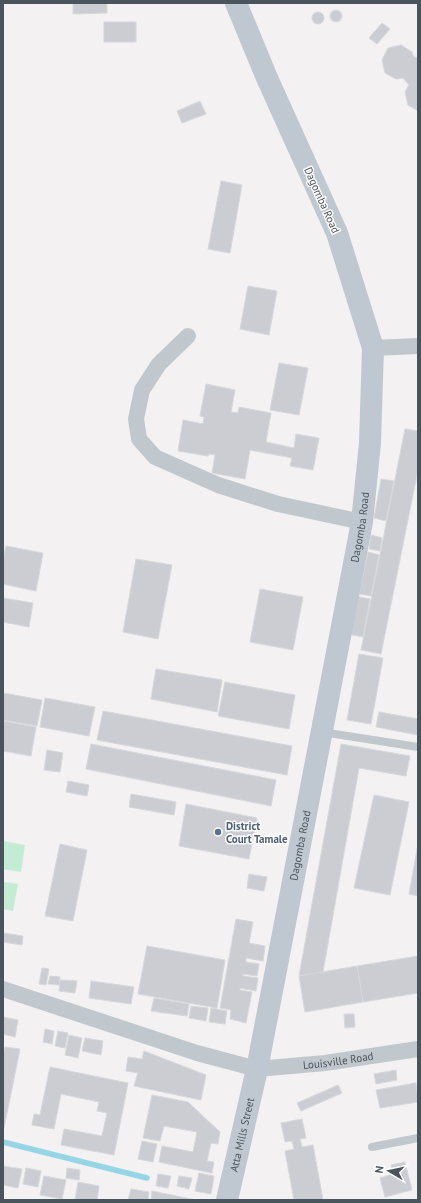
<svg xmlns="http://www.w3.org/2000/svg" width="421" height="1203" font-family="'PT Sans',sans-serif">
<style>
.green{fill:#c4ecd3}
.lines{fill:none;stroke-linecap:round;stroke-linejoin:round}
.stream{stroke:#96d5e5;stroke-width:5.5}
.building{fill:#cbcdd3;stroke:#d6d8dc}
.lane{stroke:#c0c8ce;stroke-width:8}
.street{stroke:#c0c8ce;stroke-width:16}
.secondary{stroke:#bfc8d1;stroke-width:22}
.service-dot{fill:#5c6f8a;stroke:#fff;stroke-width:1.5}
.labels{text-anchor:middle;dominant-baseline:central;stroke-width:3;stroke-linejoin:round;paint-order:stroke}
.street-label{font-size:11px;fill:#4a545d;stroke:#fff}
.service-label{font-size:11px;font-weight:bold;fill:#4e5e75;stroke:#fff;text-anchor:start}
</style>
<rect width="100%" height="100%" fill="#f3f1f1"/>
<g class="green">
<polygon points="3,841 25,845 21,872 3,869"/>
<polygon points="3,882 18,884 13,911 3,909"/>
</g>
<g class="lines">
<polyline class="stream" points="3,1142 147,1178"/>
</g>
<g class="building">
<polygon points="73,3 107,3 107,13 73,14"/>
<circle cx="336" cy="16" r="6"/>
<circle cx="318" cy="18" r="6"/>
<rect x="104" y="22" width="32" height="20"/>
<polygon points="382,23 390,29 377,44 369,38"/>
<polygon points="401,45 412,52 414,57 418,58 418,111 408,105 405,92 409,85 403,78 396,79 385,73 382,60 388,48"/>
<polygon points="200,101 206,114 182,123 177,111"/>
<polygon points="221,181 242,185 230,253 208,249"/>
<polygon points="248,286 277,291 269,335 240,329"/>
<polygon points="279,363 308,368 299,415 270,410"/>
<polygon points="206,384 235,390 231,412 238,413 239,407 271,413 266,442 294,448 296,434 319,438 313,470 290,466 292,458 250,450 245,479 212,473 215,455 209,454 208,456 178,451 183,420 203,424 204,417 200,416"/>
<polygon points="405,429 418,431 418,470 381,654 361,650"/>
<polygon points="381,479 394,481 386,521 374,518"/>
<polygon points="371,535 382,538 380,551 369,549"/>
<polygon points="6,546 43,553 36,591 3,584 3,561"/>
<polygon points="368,552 379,555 371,596 359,594"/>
<polygon points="136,559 172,565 158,639 123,632"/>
<polygon points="260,589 303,597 293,650 250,642"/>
<polygon points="355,596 370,599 363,637 347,634"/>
<polygon points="3,598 33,603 29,627 3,622"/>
<polygon points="359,654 383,658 371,724 347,720"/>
<polygon points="156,669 222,680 217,712 151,699"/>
<polygon points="225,682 295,695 289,729 218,716"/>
<polygon points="3,693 42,700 37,726 3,720"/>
<polygon points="45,698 95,707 89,736 40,727"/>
<polygon points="103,711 292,746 287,775 97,740"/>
<polygon points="379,712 418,719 418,735 376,727"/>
<polygon points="3,721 36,727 31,756 3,751"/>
<polygon points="91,744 276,780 271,806 86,769"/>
<polygon points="341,744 410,756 406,776 359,768 323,972 299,976"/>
<polygon points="47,750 63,753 60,772 44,770"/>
<polygon points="68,781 89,785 87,796 66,792"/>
<polygon points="131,794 176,802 174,815 129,807"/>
<polygon points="374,795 409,802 390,895 354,888"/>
<polygon points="186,804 257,818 249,859 179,846"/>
<polygon points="60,844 87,850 73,921 45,916"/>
<polygon points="418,844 418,896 409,894"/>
<polygon points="249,874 267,877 264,891 247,888"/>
<polygon points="236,919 253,922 249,943 265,946 263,961 246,958 246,962 259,964 257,976 243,974 243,976 258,978 256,991 240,988 240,990 252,992 246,1023 230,1019 231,1010 220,1008"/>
<polygon points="4,933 23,936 22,945 3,942"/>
<polygon points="147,946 225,960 217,1008 138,994"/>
<polygon points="418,956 418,993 363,1002 357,966"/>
<polygon points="357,966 363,1002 305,1012 299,976"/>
<polygon points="42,968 49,969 46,985 39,984"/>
<polygon points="50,976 60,977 59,985 48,984"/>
<polygon points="60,980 77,981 75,993 59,991"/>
<polygon points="91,981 134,987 131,1004 89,998"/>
<polygon points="154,998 189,1004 187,1016 151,1011"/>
<polygon points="191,1006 208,1008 206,1021 189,1018"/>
<polygon points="211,1008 227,1011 225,1024 209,1022"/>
<polygon points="344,1014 354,1014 355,1027 345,1028"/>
<polygon points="3,1017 18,1020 15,1037 3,1034"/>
<polygon points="45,1029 54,1031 52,1044 43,1042"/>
<polygon points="58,1031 68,1033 65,1048 55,1046"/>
<polygon points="69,1035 82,1038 78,1058 65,1055"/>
<polygon points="85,1038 103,1041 101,1055 82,1051"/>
<polygon points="5,1047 20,1049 4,1128 3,1127 3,1056"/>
<polygon points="144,1051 206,1075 201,1100 134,1086 138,1073 126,1071 128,1057 142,1059"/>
<polygon points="50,1067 128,1083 114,1155 61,1145 64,1129 102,1136 107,1113 97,1111 99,1102 61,1094 54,1129 32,1125 34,1114 40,1115"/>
<polygon points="396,1070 397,1080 376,1084 374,1074"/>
<polygon points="416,1083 418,1102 380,1108 376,1090"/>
<polygon points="338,1085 342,1093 301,1111 297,1103"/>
<polygon points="152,1095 188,1102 220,1132 218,1144 211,1143 207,1161 214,1162 212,1173 159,1162 162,1146 193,1152 197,1132 164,1126 160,1141 143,1138"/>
<polygon points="302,1119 306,1138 300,1139 302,1147 313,1145 323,1200 294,1200 285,1151 294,1149 292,1141 285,1142 281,1123"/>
<polygon points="142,1141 157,1144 153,1162 138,1159"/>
<polygon points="405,1162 412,1190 385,1197 380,1178 393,1174 391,1165"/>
<polygon points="3,1166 22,1169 18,1188 3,1185"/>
<polygon points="26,1168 41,1171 38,1187 23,1184"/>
<polygon points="67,1168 80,1170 79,1180 66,1178"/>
<polygon points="199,1173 214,1176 211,1194 195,1191"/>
<polygon points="158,1174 171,1176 168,1188 156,1186"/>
<polygon points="44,1176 66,1180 62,1199 40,1195"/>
<polygon points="179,1176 192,1178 189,1189 177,1186"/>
<polygon points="78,1182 99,1186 97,1200 75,1200"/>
<polygon points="131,1189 149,1192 148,1200 128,1200"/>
<polygon points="152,1191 196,1200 151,1200"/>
</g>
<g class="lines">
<g class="lane">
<polyline points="322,732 418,747"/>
<polyline points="372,1147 418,1138"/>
</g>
<g class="street">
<polyline points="188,336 159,364 142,390 136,419 139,439 155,457 218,485 278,504 362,522"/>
<polyline points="373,348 418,346"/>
<path id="s1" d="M3,989L197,1053L257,1069L325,1063L418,1049"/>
</g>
<path class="secondary" id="s2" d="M227,1200L257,1069L362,522L370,443L373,348L337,233L267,78L236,3"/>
</g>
<circle class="service-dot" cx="218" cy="832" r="4"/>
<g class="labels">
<g class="street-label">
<text transform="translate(322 200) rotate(66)">Dagomba Road</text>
<text stroke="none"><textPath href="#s2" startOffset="686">Dagomba Road</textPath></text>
<text stroke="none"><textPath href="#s2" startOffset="362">Dagomba Road</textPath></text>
<text stroke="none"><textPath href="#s1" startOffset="348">Louisville Road</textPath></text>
<text stroke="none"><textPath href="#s2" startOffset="67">Atta Mills Street</textPath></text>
</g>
<g class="service-label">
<text x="226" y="826">District<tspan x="226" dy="13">Court Tamale</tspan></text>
</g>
</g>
<rect width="421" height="1203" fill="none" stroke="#4a545d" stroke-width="8"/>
<g transform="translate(389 1171) rotate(279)" stroke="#ffffff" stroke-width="3" paint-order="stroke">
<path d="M0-3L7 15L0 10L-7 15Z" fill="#4a545d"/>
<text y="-6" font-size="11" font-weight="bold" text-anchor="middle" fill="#4a545d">N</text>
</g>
</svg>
